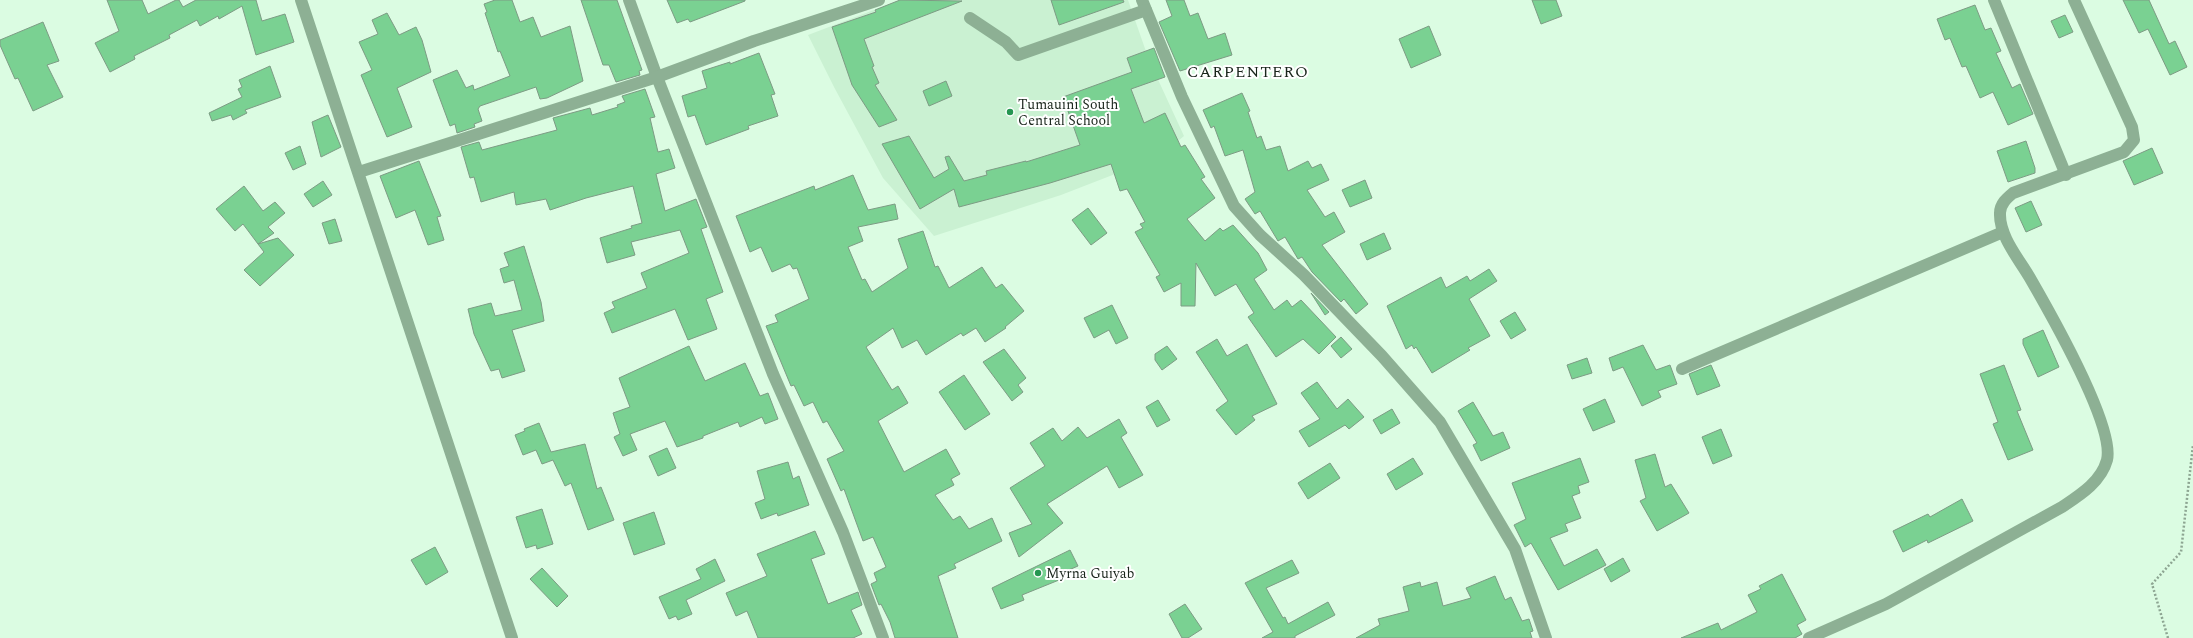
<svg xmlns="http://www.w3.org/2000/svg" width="2193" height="638" font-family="Spectral,serif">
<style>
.built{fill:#caf1d2}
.building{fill:#7ad192;stroke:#7d9b84}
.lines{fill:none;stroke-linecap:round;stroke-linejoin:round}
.path{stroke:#8da592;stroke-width:2.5;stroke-dasharray:2 2;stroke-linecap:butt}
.minor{stroke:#8db094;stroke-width:12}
.poi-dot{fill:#259651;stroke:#fff;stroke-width:1.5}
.labels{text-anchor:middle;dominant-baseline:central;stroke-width:4;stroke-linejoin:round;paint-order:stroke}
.poi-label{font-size:14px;fill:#19251b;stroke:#fff;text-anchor:start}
.quarter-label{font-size:16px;letter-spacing:1px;fill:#19251b;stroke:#fff}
</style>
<rect width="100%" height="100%" fill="#dbfce2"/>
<polygon class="built" points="900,0 1128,0 1149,60 1184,136 1159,157 1061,195 934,236 883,178 834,87 808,35"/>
<g class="building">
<polygon points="107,0 142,0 148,14 176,0 179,0 183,7 196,0 256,0 262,21 285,14 294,42 256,55 242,6 219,19 218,16 200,26 197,20 169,35 170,38 134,56 135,59 110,72 95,43 119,31"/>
<polygon points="495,0 512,0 520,22 533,17 541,37 570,26 583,81 547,98 540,99 536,87 480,106 478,109 482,121 474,124 475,127 457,133 455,124 450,126 433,80 457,70 466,88 473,85 474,90 510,76 500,51 498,52 485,13 487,12 484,4"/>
<polygon points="581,0 617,0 642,70 639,71 640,75 616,82 609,65 603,65"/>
<polygon points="667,0 745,0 745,1 690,22 688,19 677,23"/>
<polygon points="900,0 962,1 864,39 874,66 872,67 879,83 875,85 897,120 879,127 852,85 832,27 876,12 875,10"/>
<polygon points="1051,0 1123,0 1124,2 1059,25"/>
<polygon points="1166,0 1184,0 1190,16 1198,13 1208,39 1225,33 1232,55 1180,71 1159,22 1172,16"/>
<polygon points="1532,0 1556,0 1562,16 1541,24"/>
<polygon points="2123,0 2149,0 2169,44 2175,41 2187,67 2170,75 2148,29 2139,33"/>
<polygon points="1975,5 1985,30 1991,28 2001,51 1996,53 2012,88 2020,84 2033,114 2008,125 1993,92 1980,98 1966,66 1962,67 1950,38 1945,40 1937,19"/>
<polygon points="387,13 399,35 416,27 422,40 431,72 397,88 412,127 387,137 361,75 372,70 359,42 378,34 372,20"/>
<polygon points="2065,15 2073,32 2059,38 2051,21"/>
<polygon points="43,22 59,61 47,65 63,97 33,111 18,78 15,79 0,45 0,40"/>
<polygon points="1429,26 1441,55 1411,68 1399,39"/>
<polygon points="1154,48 1165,77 1131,89 1144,123 1165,113 1181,147 1185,145 1205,177 1201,179 1215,198 1187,219 1205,241 1220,228 1223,231 1233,225 1258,253 1267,270 1254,279 1274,310 1287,300 1292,307 1301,300 1336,337 1319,354 1303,339 1276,357 1248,317 1254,313 1236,284 1215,296 1196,263 1195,306 1181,306 1181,283 1164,292 1156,277 1160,275 1135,232 1143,228 1140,224 1145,222 1127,189 1120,191 1111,164 1050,183 959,207 954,189 920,209 882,144 909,136 934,178 949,169 945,157 949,156 964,181 987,175 986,171 1026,161 1026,162 1080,145 1063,97 1132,72 1127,58"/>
<polygon points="759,53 775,94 771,95 778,116 748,126 749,129 706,145 695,115 688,117 682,96 707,88 702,71 730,62 730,64"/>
<polygon points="270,66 281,97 245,110 247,113 233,120 231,115 212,121 209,113 242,97 238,89 242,87 239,80"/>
<polygon points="946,81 952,96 929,106 923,91"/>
<polygon points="645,89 655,117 650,118 658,152 669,149 675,168 656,174 665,211 696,199 707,227 701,229 723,292 706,299 717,329 688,340 675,309 612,333 604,313 615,308 612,302 647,288 641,273 689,253 680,230 631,242 635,255 607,263 600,238 632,228 631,226 642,223 633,186 586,198 550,210 546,199 516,205 514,192 481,202 474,177 470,178 461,147 479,142 482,150 557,130 553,118 590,108 592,115 618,107 617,105 625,102 622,96"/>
<polygon points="1242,93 1250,111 1248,112 1257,138 1261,136 1266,150 1280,146 1288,171 1308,161 1312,168 1321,164 1329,180 1307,190 1325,217 1334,212 1345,232 1322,245 1368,304 1356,314 1344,299 1341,302 1312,272 1302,257 1298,259 1285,237 1278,241 1260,211 1255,214 1245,199 1255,192 1243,150 1225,156 1214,126 1211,128 1203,110"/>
<polygon points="328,115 341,147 321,157 312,122"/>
<polygon points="2026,141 2035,168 2035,173 2008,182 1997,151"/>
<polygon points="300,146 306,164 293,170 285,153"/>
<polygon points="2152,148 2163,173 2134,185 2123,161"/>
<polygon points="419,161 441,216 437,217 444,240 428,245 415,210 396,218 380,176"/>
<polygon points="853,175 868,210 895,204 898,219 858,227 863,241 848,247 862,280 865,279 872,292 908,268 898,239 923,231 935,267 938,266 949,288 982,267 996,288 1002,284 1024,311 1005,327 1006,328 985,342 976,328 963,336 961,333 926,355 917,340 902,348 893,328 866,347 892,390 898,386 908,403 878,421 904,472 946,449 960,474 951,479 954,485 935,495 953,520 960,516 969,529 992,518 1002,541 954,564 956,568 938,576 958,638 895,638 890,622 881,604 879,605 871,584 877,581 874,573 886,567 873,537 863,541 844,489 841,491 827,459 844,451 827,421 823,423 813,402 804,406 794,385 791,386 766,326 778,322 775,315 809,299 797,268 793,269 790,264 772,272 761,247 750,252 736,216 814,186 815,190"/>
<polygon points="1365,180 1372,198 1350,207 1342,190"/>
<polygon points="323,181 332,195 313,207 304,194"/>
<polygon points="244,186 263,211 275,202 285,213 268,227 274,233 258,244 243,224 235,231 216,209"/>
<polygon points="2031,201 2042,225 2026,232 2015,208"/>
<polygon points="1088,208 1107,233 1091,245 1072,220"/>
<polygon points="335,219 342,241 329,244 322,223"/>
<polygon points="1384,233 1391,249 1367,260 1360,244"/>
<polygon points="278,238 294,255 260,286 244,270 264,252 258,244"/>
<polygon points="524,246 541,302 544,321 512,330 525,371 502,378 499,369 491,371 474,334 468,309 491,303 495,316 522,310 514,280 504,283 500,269 509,266 504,253"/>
<polygon points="1489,269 1497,281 1469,299 1490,336 1468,348 1470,350 1432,373 1416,347 1414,349 1412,345 1406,349 1387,306 1441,277 1446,288 1467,276 1470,281"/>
<polygon points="1311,293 1329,312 1325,315"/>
<polygon points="1112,305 1128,338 1116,344 1109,330 1094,338 1084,318"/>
<polygon points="1515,312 1526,330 1511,339 1500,321"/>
<polygon points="2043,330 2059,367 2038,377 2023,344 2023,339"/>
<polygon points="1341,337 1352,349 1341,358 1331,346"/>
<polygon points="1217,339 1227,356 1247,344 1277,404 1252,416 1255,420 1236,435 1216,410 1228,401 1196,352"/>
<polygon points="1643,345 1656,370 1670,365 1677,384 1658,391 1661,397 1642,406 1623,367 1613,371 1609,358"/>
<polygon points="689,346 705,381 745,363 760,396 768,393 778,419 765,424 762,417 740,427 738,422 703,436 703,438 677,447 665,421 630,434 637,450 623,456 614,437 620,434 613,413 630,407 619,378"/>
<polygon points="1167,346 1177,359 1162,370 1155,360 1155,354"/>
<polygon points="1004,349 1026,378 1018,385 1023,392 1012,401 983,362"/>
<polygon points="1587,358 1592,373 1572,379 1567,365"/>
<polygon points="1711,365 1720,386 1697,395 1689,374"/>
<polygon points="2004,365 2021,410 2017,411 2033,450 2008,460 1993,424 1998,422 1980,374"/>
<polygon points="964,375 990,414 965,430 939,392"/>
<polygon points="1317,382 1337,409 1348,399 1364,417 1349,429 1345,425 1309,447 1299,431 1320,419 1301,393"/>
<polygon points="1605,399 1615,422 1593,431 1583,409"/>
<polygon points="1158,400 1170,420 1157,427 1146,407"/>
<polygon points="1473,402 1493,436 1503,432 1510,448 1481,461 1473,445 1477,443 1458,411"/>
<polygon points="1392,409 1400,423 1381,434 1373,420"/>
<polygon points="1119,419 1127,433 1121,437 1143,475 1119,488 1107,466 1047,504 1063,523 1019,557 1009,533 1032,524 1010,488 1045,466 1030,443 1053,428 1062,441 1078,427 1087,438"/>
<polygon points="539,423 551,452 585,444 597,489 601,487 614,520 588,530 571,483 565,486 553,460 542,464 536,450 523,455 515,435 525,431 524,429"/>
<polygon points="1721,429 1732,456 1713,464 1702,437"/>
<polygon points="667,448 676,468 658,476 649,456"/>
<polygon points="1655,454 1665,487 1671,484 1689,513 1657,531 1640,501 1646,498 1635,460"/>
<polygon points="1413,458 1423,474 1396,490 1387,474"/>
<polygon points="1580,458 1589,482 1578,486 1580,493 1572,496 1581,518 1565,524 1568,531 1550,538 1564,566 1597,549 1606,565 1558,590 1531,543 1525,547 1514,525 1526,519 1512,483"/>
<polygon points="788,462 793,479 799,476 809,505 778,516 777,513 761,519 755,503 765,499 757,471"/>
<polygon points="1330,463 1340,478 1308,499 1298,483"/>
<polygon points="1962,499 1973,521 1928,543 1927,540 1903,552 1893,531 1928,514 1930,517"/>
<polygon points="542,509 553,544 537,549 536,545 526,548 516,517"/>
<polygon points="654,512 665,544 634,555 623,523"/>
<polygon points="815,531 825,554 811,559 828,604 858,592 862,605 851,610 862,634 853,638 758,638 747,611 736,616 726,593 767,576 757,554"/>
<polygon points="435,547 448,572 426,585 411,560"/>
<polygon points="1070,550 1078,566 1057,575 1059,580 1022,595 1024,600 1001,609 992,588"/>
<polygon points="1623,558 1630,571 1611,582 1604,569"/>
<polygon points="715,559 725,581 686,600 692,614 678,620 676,616 669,619 659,597 701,579 696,569"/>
<polygon points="1292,560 1299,573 1266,588 1283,618 1285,617 1288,624 1328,602 1335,615 1295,636 1295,638 1262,638 1273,632 1245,583"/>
<polygon points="542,568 568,596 557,607 530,579"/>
<polygon points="1782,574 1806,620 1797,625 1802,634 1795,638 1681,638 1718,623 1721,630 1757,612 1748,595 1761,589 1759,586"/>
<polygon points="1495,576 1505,600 1511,597 1522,621 1529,619 1533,631 1530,632 1532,638 1356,638 1380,625 1378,619 1409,611 1403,587 1420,582 1421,587 1437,582 1443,606 1471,598 1466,588"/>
<polygon points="1185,604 1202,629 1188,638 1182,638 1169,614"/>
</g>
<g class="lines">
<polyline class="path" points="2168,638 2152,584 2181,552 2193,445"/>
<g class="minor">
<polyline points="301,0 512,638"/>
<polyline points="629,0 657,77 773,374 843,532 883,638"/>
<polyline points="1142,0 1182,97 1234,206 1260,235 1304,275 1382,356 1440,422 1515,549 1546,638"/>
<polyline points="1994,0 2066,175"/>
<polyline points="970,18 1006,42 1018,55 1146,10"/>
<polyline points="359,172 657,77 754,41 879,0"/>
<polyline points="1682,369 2003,232"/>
<path d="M1809,638L1886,604L2062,507C2080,495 2101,482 2107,460C2115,426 2049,311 2030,278C2019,259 1999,236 2000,213C2000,204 2007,198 2013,193L2124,152L2134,140L2132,127L2074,0"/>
</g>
</g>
<g class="poi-dot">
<circle cx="1010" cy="112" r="4"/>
<circle cx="1038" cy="573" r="4"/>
</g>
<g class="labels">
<g class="poi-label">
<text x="1018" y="104">Tumauini South<tspan x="1018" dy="16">Central School</tspan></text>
<text x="1046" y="573">Myrna Guiyab</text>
</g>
<g class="quarter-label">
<text x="1248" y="72">CARPENTERO</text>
</g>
</g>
</svg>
